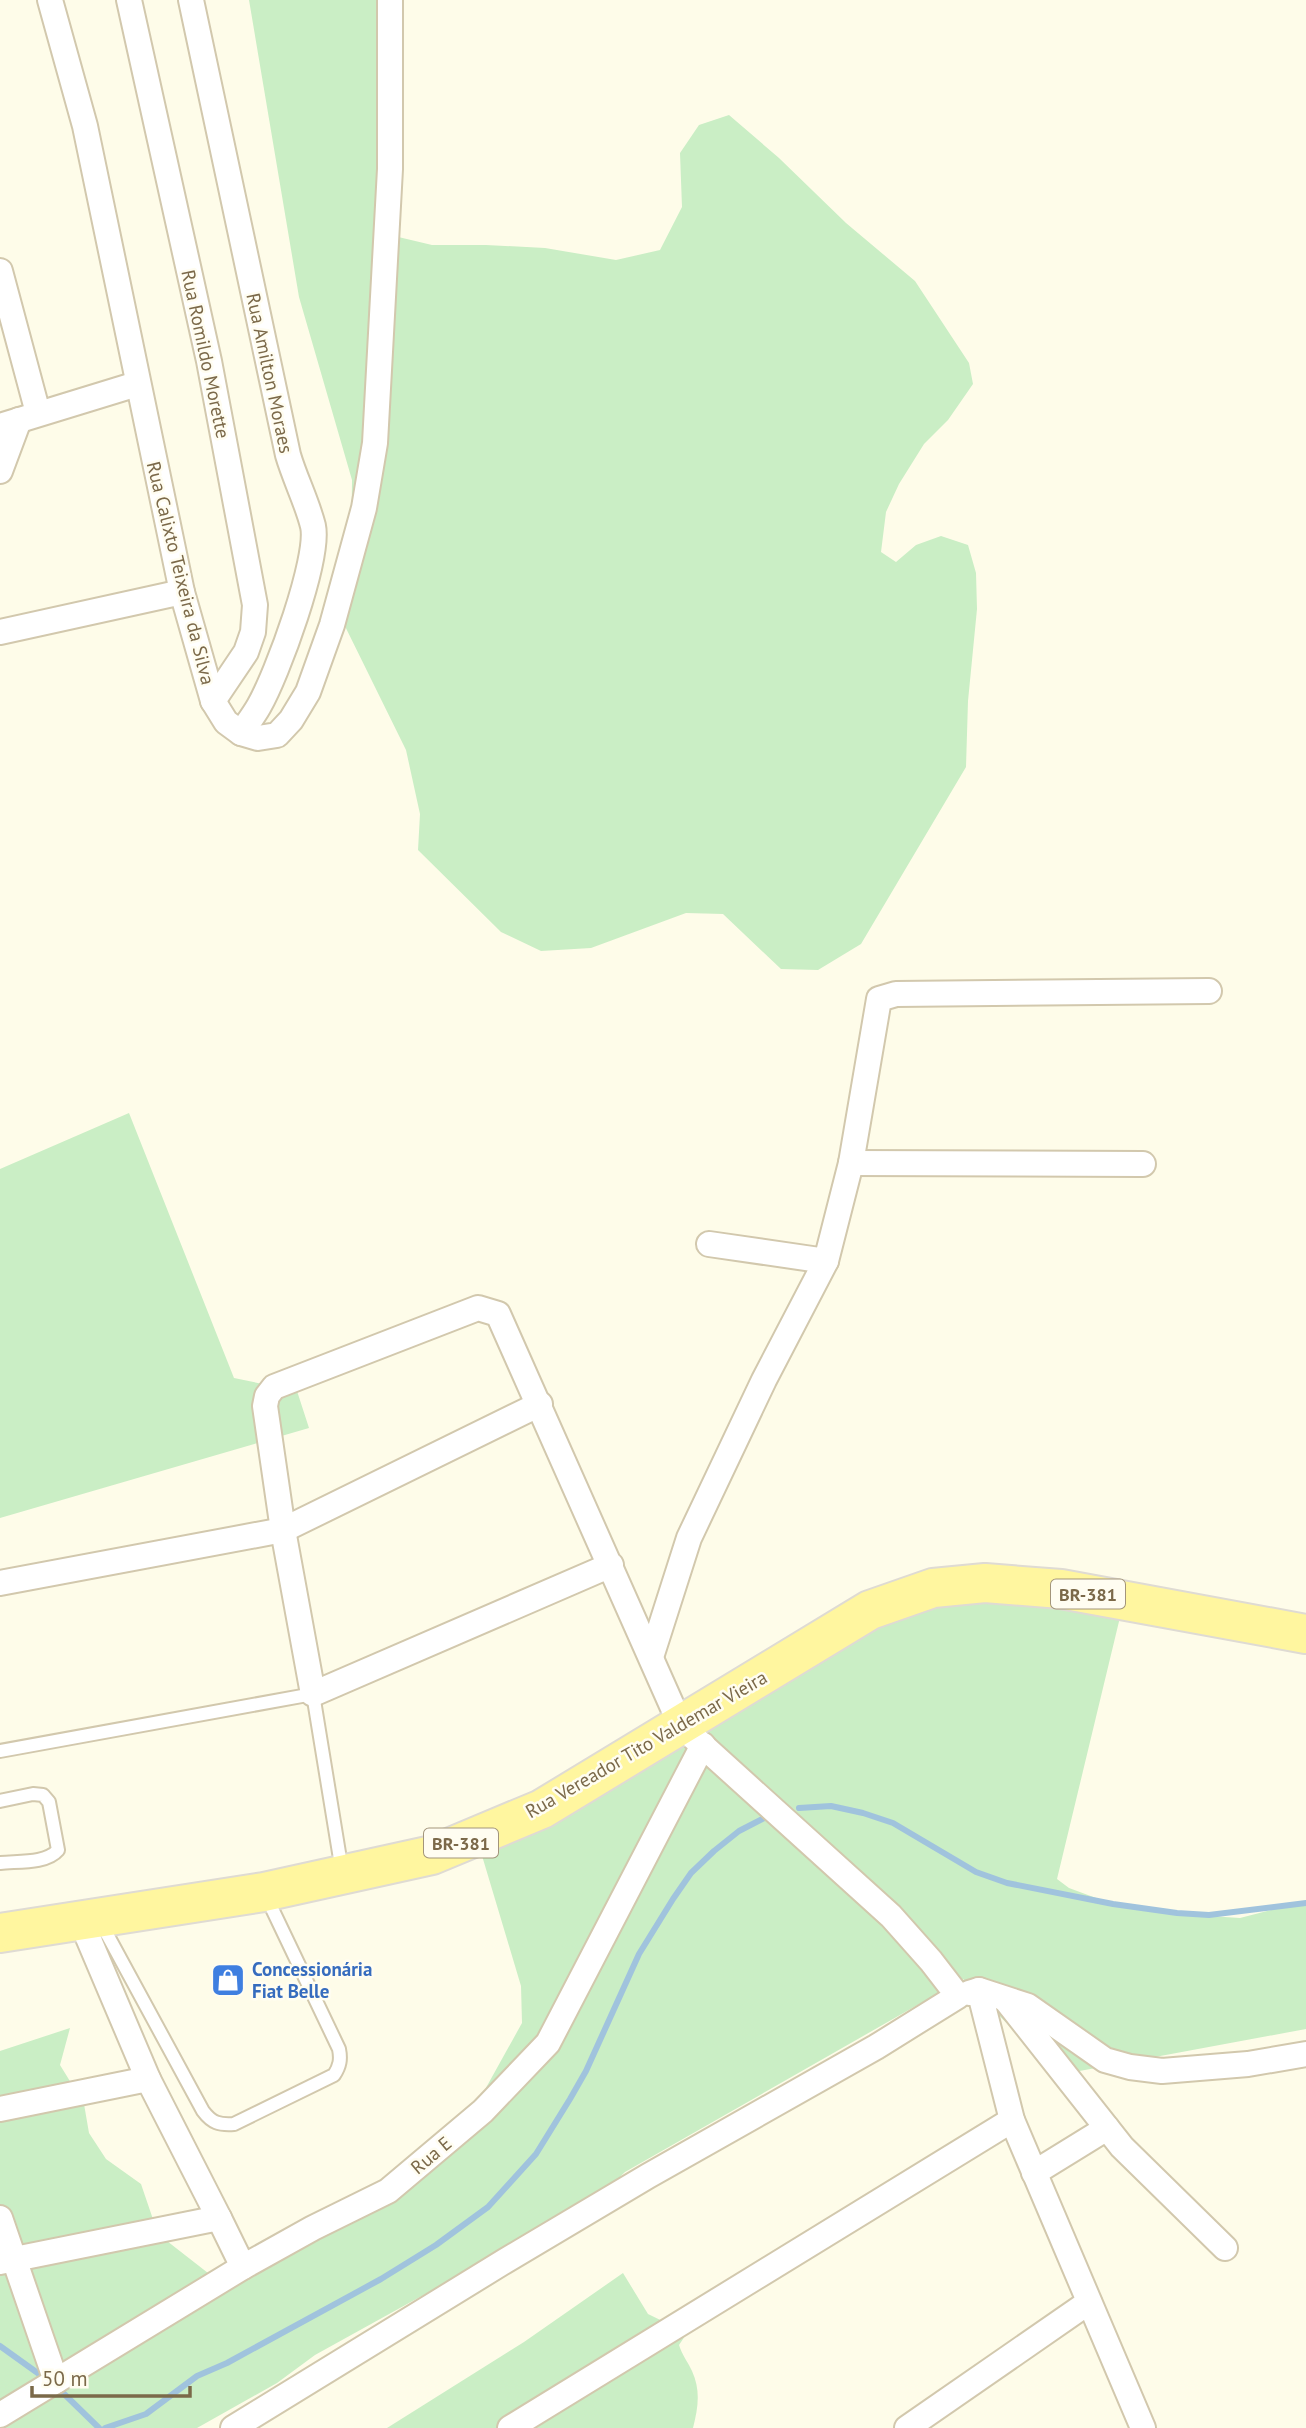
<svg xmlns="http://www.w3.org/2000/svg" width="1306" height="2428" font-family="'PT Sans',sans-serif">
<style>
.green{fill:#caeec5}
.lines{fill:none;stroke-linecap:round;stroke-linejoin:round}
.stream{stroke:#a0c3dd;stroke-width:6}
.lane-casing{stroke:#d2c8ad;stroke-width:16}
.street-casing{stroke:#d2c8ad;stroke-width:28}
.primary-casing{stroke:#dfdbd3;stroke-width:42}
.lane{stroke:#fff;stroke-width:12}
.street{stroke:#fff;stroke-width:24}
.primary{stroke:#fff69f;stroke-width:38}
.labels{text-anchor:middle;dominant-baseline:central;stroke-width:5;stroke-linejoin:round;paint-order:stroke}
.shield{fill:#fffdf1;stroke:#a3957b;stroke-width:2}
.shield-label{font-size:18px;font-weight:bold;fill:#7b6949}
.street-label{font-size:19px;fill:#7b6949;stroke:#fffdf1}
.shop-label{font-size:19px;font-weight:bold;fill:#366cbe;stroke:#fffdf1;text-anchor:start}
</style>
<rect width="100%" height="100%" fill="#fefce9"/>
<g class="green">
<polygon points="249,0 387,0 390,235 432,245 486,245 545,248 616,260 660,250 682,207 680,153 699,125 729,115 779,158 846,223 915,281 969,363 973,384 948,420 924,444 899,484 886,512 881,552 896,562 916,545 941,536 968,545 976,573 977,609 968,701 966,767 861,944 818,970 781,969 723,914 686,913 591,948 541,951 501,932 418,850 420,814 406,750 338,612 351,568 352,480 299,297"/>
<polygon points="129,1113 234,1378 297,1391 309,1428 0,1518 0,1169"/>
<polygon points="955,1590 1122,1609 1057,1879 1069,1888 1115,1905 1163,1913 1240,1918 1306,1901 1306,2029 1058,2075 963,1979 625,2172 597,2199 315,2355 277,2383 197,2428 0,2428 0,2051 70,2028 60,2065 84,2104 89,2133 106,2159 141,2184 158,2234 208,2273 242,2267 419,2178 477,2104 522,2023 521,1986 480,1849 822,1647"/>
<path d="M623,2273L648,2314L687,2333L679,2345C682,2355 688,2362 692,2371C701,2391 698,2408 693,2428H387L524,2342Z"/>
</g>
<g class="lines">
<g class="stream">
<polyline points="799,1808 831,1806 863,1813 893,1823 976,1872 1007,1883 1113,1904 1177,1913 1209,1915 1306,1903"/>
<polyline points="0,2346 46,2379"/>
<polyline points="58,2388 99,2428"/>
<polyline points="105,2428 146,2414 197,2376 227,2363 381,2279 436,2245 488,2207 536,2154 570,2099 586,2071 639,1954 673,1899 691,1873 714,1851 739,1831 768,1816"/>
</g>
<g class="lane-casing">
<g id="lane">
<polyline points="0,1751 313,1694 342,1871"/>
<path d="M0,1801L33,1794L43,1795L49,1802L58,1850C46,1864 17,1861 0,1863"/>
<path d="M101,1923L203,2111C212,2123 219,2125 234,2124L334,2075C340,2066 341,2059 339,2049L266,1896"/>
</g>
</g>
<g class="street-casing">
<g id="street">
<polyline points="50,0 85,126 182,592 213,701 226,722 241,733 258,738 277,735 291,720 308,692 332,625 364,508 375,443 390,169 390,0"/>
<polyline points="129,0 209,361 255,605 253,632 246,652 213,701"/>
<path d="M191,0L288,455C295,479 307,502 313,526C320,558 277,675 259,706C254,715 247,724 241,733"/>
<polyline points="0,271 38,413"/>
<polyline points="0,426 137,384"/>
<polyline points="0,471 19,420"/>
<polyline points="0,632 182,592"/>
<polyline points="851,1163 1143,1164"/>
<polyline points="709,1244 826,1261"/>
<polyline points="0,1583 283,1530 540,1404"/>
<polyline points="651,1657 689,1538 764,1380 826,1261 851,1163 879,999 896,994 1209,991"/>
<polyline points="979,1990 1012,2120 1143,2428"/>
<polyline points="969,1993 979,1990 1028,2006 1105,2060 1130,2067 1162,2071 1248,2064 1306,2054"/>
<polyline points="1006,2000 1122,2147 1225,2248"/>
<polyline points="148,2079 219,2218"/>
<polyline points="0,2109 148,2079 81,1921"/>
<polyline points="1034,2173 1107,2128"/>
<polyline points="0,2218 56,2381"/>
<polyline points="0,2262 219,2218 243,2267 313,2228 388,2191 483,2111 548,2043 703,1745"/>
<polyline points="0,2415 243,2267"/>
<polyline points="233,2428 505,2261 648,2176 876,2047 958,1996 931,1961 891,1916 681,1726 498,1314 478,1308 274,1387 267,1396 265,1406 283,1530 313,1694 611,1565"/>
<polyline points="510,2428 1012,2120"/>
<polyline points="907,2428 1089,2302"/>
</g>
</g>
<g class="primary-casing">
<polyline id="primary" points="0,1933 264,1892 432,1855 542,1809 870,1610 933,1588 985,1583 1061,1589 1306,1634"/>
</g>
<use href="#lane" class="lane"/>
<use href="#street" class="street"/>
<use href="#primary" class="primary"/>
</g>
<defs>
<g id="shop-square" transform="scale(1.75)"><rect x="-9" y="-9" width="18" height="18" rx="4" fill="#3f7fe0" stroke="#fffdf1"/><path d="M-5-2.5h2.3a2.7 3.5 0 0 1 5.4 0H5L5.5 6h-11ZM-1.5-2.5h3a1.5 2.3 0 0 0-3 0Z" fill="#fff"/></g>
</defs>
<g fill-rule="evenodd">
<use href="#shop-square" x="228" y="1980"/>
</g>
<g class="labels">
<g class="shield">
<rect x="1051" y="1579.5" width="74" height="29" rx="5"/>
<rect x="424" y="1828.5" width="74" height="29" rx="5"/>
</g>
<g class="shield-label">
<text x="1088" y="1594">BR-381</text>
<text x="461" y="1843">BR-381</text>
</g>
<g class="street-label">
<text transform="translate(206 354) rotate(78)">Rua Romildo Morette</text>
<text transform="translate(270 373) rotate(78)">Rua Amilton Moraes</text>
<text transform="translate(181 573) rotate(76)">Rua Calixto Teixeira da Silva</text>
<text transform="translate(646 1744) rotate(-30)">Rua Vereador Tito Valdemar Vieira</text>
<text transform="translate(431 2155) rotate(-40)">Rua E</text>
</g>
<g class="shop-label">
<text x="252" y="1969">Concessionária<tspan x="252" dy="22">Fiat Belle</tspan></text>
</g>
</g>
<path d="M32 2386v10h158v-10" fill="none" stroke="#7b6949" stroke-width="3.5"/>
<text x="42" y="2386" font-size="21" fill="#7b6949" stroke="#fffdf1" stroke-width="5" paint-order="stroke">50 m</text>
</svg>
